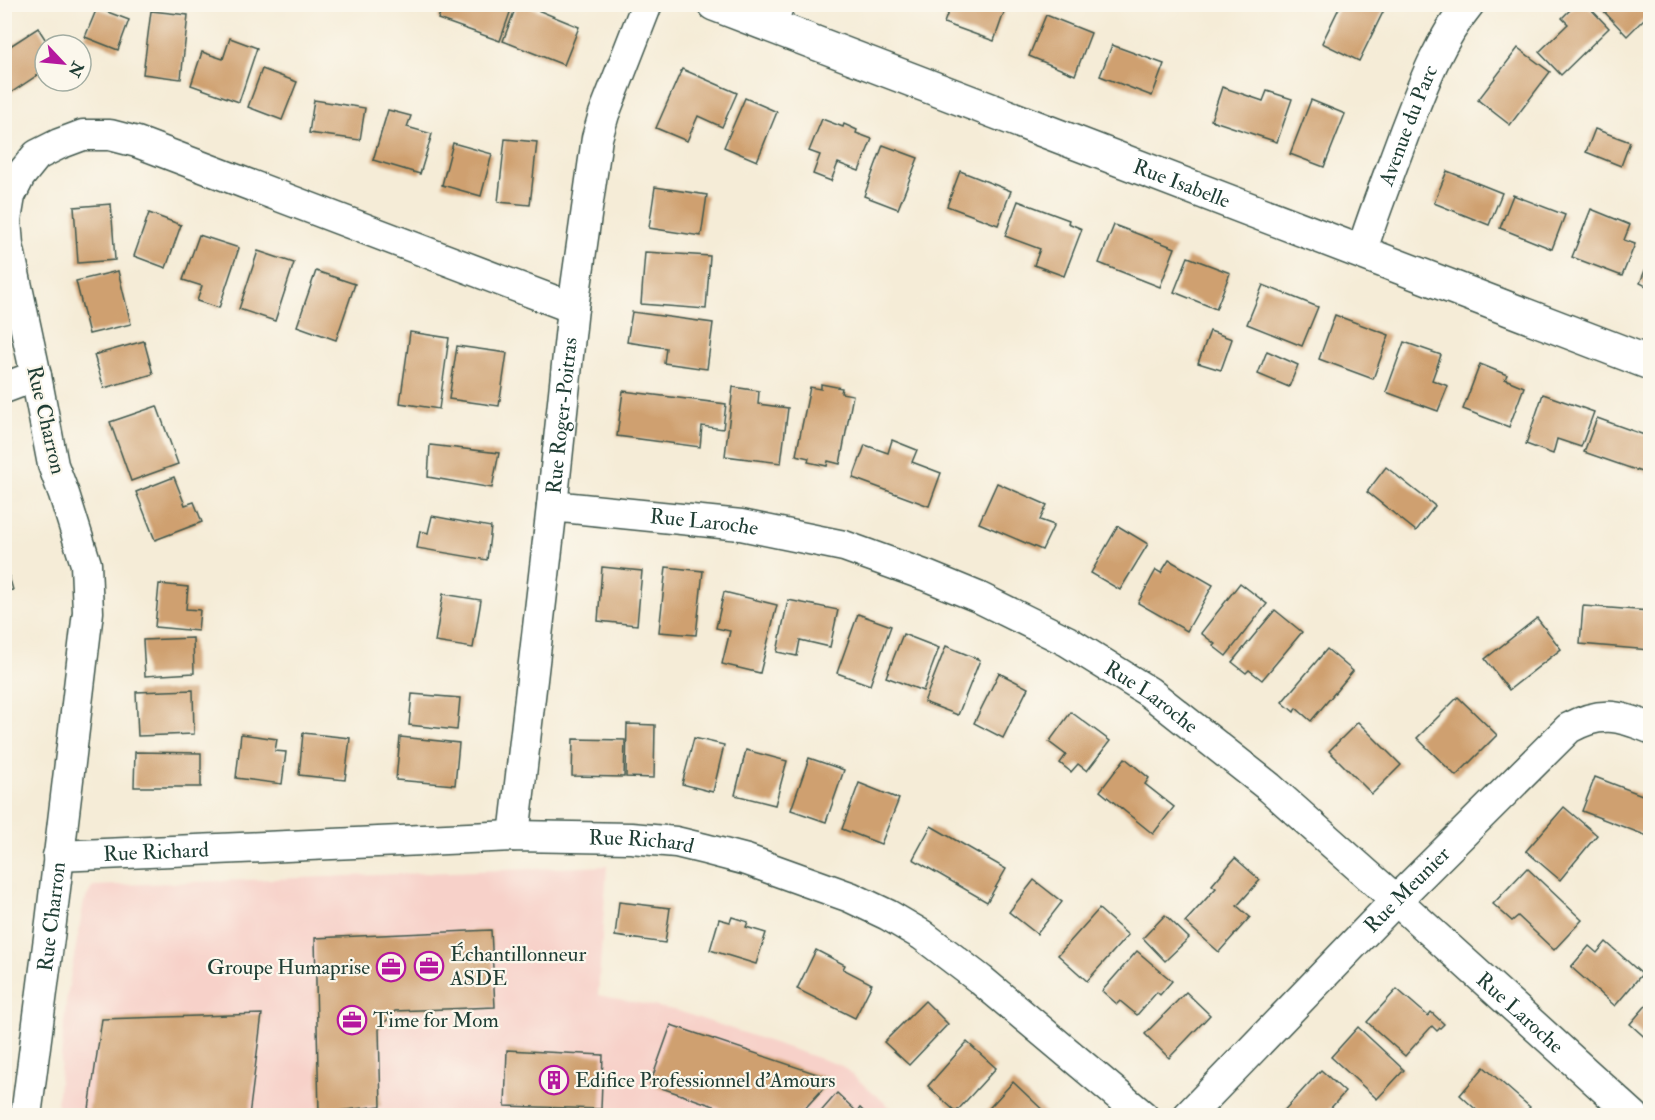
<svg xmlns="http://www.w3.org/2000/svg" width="1655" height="1120" font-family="'IM FELL Double Pica',serif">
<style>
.built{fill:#f7d1c9}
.building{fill:#cfa06f}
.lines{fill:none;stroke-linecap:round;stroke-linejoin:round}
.street-casing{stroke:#3f574c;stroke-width:33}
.secondary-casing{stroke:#3f574c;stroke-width:36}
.street{stroke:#fff;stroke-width:30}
.secondary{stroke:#fff;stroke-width:33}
.labels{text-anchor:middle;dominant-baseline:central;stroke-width:4.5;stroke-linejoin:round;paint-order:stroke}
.street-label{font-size:21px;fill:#1f3d34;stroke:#fbf7ec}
.poi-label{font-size:21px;fill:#1f3d34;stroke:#fbf7ec;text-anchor:start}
</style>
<rect width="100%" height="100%" fill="#fbf7ec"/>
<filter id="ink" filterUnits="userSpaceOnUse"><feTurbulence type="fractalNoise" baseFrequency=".0167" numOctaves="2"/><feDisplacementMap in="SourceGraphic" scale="12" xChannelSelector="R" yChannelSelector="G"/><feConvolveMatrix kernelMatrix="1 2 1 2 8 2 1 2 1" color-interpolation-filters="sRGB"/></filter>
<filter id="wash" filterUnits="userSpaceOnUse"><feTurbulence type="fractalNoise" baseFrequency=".008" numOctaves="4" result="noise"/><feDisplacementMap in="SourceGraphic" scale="24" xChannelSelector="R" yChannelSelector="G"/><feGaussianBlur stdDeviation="1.35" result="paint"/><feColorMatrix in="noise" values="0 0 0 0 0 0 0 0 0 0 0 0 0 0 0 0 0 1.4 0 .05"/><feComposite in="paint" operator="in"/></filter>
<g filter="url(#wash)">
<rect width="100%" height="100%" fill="#f5ecd7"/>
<polygon class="built" points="607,866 598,995 678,1011 842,1066 899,1115 56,1116 66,1001 84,902 93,886"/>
<g id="blocks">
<g class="building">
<polygon points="443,4 513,4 500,41 438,19"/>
<polygon points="517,4 523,4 579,27 564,65 503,41"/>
<polygon points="951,4 1007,4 994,41 944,23"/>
<polygon points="1341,4 1373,4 1384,10 1359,61 1322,43"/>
<polygon points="1576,4 1586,4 1609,28 1561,75 1539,52 1568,24 1562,18"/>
<polygon points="1597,4 1650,4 1650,13 1627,36"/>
<polygon points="97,8 129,20 118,50 85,37"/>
<polygon points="151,11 188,15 181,79 143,74"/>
<polygon points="1046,15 1091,33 1075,75 1029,56"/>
<polygon points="38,28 49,45 45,45 45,70 9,94 4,87 4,50"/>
<polygon points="230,38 257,48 239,102 191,85 202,52 223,59"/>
<polygon points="1112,45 1164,64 1152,96 1100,76"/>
<polygon points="1518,48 1550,72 1510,125 1478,100"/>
<polygon points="262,69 297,82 282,120 248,107"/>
<polygon points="682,69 737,93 722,127 698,116 687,141 656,128"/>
<polygon points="1222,87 1263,101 1267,91 1292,99 1277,142 1211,120"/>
<polygon points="745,98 777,112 757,161 724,147"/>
<polygon points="314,100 365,108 360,140 309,133"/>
<polygon points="1311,100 1345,114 1324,167 1290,154"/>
<polygon points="388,110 411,116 407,127 432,134 420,174 373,160"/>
<polygon points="822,119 843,127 844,124 857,130 856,133 872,139 859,171 838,163 831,181 813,174 820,155 809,151"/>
<polygon points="1595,129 1630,142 1621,166 1586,152"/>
<polygon points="505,139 537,142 530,205 498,202"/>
<polygon points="453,143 492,154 481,196 442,185"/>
<polygon points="883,145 918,158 898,209 864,196"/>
<polygon points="960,171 1011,191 998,225 947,206"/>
<polygon points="1447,171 1502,193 1489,225 1434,203"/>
<polygon points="655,187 707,195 701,236 649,228"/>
<polygon points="1513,195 1565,215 1552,249 1500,228"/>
<polygon points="1018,201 1069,220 1068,223 1082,229 1064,276 1034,265 1040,249 1005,236"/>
<polygon points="111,204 115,260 78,263 74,207"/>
<polygon points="1591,209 1630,225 1624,240 1635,244 1622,276 1572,257"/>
<polygon points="149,213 181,225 166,268 134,256"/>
<polygon points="1114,225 1175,248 1160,287 1099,263"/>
<polygon points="199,235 239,248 219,308 197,301 202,286 183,280"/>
<polygon points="258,251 294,263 275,321 239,309"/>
<polygon points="645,252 710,256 706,309 641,304"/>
<polygon points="1188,257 1230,273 1216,309 1174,292"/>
<polygon points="1650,258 1650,288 1640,283"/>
<polygon points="118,271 131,324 89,334 76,281"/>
<polygon points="316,271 355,284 336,340 297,326"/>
<polygon points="1263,285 1318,307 1302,346 1247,324"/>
<polygon points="632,312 713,323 707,369 664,363 666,348 627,342"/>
<polygon points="1335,315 1389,335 1373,379 1319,359"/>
<polygon points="1210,331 1232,339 1221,370 1198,363"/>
<polygon points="410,332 449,338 439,409 400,403"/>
<polygon points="144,341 153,374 104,388 94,355"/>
<polygon points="1404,342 1441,355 1432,380 1448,386 1438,411 1386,392"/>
<polygon points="457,346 507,353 499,406 449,399"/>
<polygon points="1267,351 1298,365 1289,387 1258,374"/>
<polygon points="1480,364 1507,375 1505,379 1524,387 1509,427 1463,409"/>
<polygon points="821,384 842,388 841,393 853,395 840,464 828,461 827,466 808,462 809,458 796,455 810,387 821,389"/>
<polygon points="733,387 759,391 758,404 788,408 781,463 725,456"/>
<polygon points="623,391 726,404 723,429 702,426 700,447 617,436"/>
<polygon points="1543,394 1594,412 1581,447 1557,439 1553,454 1526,444"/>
<polygon points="157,406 178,464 131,481 110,422"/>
<polygon points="1597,418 1650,437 1650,475 1584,452"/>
<polygon points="892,440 917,450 912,462 941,473 929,506 853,478 865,445 888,453"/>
<polygon points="430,445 499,453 492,488 428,477"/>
<polygon points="1386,467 1435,506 1416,531 1367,492"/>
<polygon points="174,477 185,505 194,502 202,522 155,540 136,492"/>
<polygon points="997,483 1047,505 1040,520 1054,525 1042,550 979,523"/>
<polygon points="432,516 491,527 487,560 417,548 420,531 428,533"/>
<polygon points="1118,526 1148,544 1120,590 1091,573"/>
<polygon points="4,557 13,590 4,591"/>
<polygon points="1169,560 1213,585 1187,631 1138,603 1156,570 1161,573"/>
<polygon points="602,567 642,571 637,625 598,621"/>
<polygon points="666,567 703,571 696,635 659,632"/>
<polygon points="1240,583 1267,604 1226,656 1213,646 1215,644 1201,633"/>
<polygon points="159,584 188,587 186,609 200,610 198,631 155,627"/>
<polygon points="724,592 777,605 760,673 722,664 730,631 716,628"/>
<polygon points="443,594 481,600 473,648 435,642"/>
<polygon points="788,600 838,610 830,647 800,640 797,656 777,652"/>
<polygon points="1583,606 1650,611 1650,650 1580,644"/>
<polygon points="1275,610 1302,632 1262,680 1249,670 1246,673 1232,662"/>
<polygon points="858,614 891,626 870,685 837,673"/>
<polygon points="1537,618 1561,649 1509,690 1485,659"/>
<polygon points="903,634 939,648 923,691 886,677"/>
<polygon points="193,638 194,673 145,676 143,640"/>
<polygon points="946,646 980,660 958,715 924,702"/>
<polygon points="1327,649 1353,671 1311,721 1296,708 1294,712 1282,702"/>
<polygon points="999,673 1028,688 1003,738 974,723"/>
<polygon points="193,690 194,734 138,736 136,692"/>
<polygon points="412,694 460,698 457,730 409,725"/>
<polygon points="1458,697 1497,735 1456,776 1417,738"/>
<polygon points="1071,712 1110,741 1087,771 1078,764 1071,772 1060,763 1066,755 1049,742"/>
<polygon points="1358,722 1401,765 1372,794 1329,751"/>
<polygon points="627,724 655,725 654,778 626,777"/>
<polygon points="303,733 350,738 345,780 299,775"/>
<polygon points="241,734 277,739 275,751 286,752 282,784 236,778"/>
<polygon points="400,737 459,743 455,785 396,780"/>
<polygon points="694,738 724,745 713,792 682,784"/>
<polygon points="573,739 625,740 624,777 572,776"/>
<polygon points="746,750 787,761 775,805 735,795"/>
<polygon points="135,752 201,753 201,787 134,787"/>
<polygon points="809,758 844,770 826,822 791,810"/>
<polygon points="1125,758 1149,778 1145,784 1174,807 1153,834 1100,791"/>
<polygon points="1595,777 1650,798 1650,837 1582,811"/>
<polygon points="859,783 899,799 881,844 842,829"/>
<polygon points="1564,807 1597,835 1560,880 1526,851"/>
<polygon points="931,826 1006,869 987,902 913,859"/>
<polygon points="1235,858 1260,880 1237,906 1250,917 1219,952 1185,922 1216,888 1212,885"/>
<polygon points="1527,868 1582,920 1554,950 1518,916 1512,921 1493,904"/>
<polygon points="1034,880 1062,902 1037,934 1009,912"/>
<polygon points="619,902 670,908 665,943 615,936"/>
<polygon points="1099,909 1128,935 1087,981 1058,955"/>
<polygon points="1165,915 1189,938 1165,961 1143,938"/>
<polygon points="732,917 748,922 746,927 766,933 756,964 710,950 719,919 730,922"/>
<polygon points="491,930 495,1007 395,1011 379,1029 381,1106 319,1113 315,938"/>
<polygon points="1606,942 1642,974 1615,1006 1571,967 1589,946 1597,953"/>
<polygon points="816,950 845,965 843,969 872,984 855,1018 797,989"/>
<polygon points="1137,951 1172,981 1160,995 1157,992 1137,1015 1120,1001 1117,1004 1102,991"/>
<polygon points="1397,989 1428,1016 1431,1012 1444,1024 1437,1031 1432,1026 1405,1056 1367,1022"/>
<polygon points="1186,992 1210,1015 1169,1058 1145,1034"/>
<polygon points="925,1001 948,1024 909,1065 884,1042"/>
<polygon points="1650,1001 1650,1042 1630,1024"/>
<polygon points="262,1014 249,1116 88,1116 102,1019"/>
<polygon points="671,1025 832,1079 798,1116 743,1116 650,1084"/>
<polygon points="1358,1027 1404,1070 1377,1099 1331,1057"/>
<polygon points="967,1042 996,1068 956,1112 928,1086"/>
<polygon points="507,1050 603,1055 601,1109 505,1106"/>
<polygon points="1484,1067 1530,1107 1523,1116 1483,1116 1460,1095"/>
<polygon points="1321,1070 1345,1092 1329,1110 1334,1116 1279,1116"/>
<polygon points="1013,1082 1049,1116 982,1116"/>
<polygon points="837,1093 857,1112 860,1108 868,1116 817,1116"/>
</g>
</g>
</g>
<g filter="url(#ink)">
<use href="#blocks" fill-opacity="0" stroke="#3f574c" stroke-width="1.5"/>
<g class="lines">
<g class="street-casing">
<g id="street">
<polyline points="770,26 779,4"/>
<path id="s1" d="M1361,253C1374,212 1390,172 1405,131C1422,87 1438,42 1469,4"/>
<polyline points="4,388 36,376"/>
<path id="s2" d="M552,506L741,525L844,546L927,576L978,597L1067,641L1149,692L1269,787L1396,900L1634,1116"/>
<path id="s3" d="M514,836L552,506L573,308L597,138L604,114L647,4"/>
<path id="s4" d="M58,856L514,836L631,838L676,842L705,849L747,860L850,897L888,915L922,935L981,980L1143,1116"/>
<path id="s5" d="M26,1116L51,922L88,612L86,564L64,494L53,465L36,376L8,245L6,220L10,196L20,176L37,155L59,144L83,135H110L137,142L573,308"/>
<path id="s6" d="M1188,1116L1396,900L1569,728C1600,711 1618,715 1650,728"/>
</g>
</g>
<g class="secondary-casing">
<g id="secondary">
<path id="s7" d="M714,4L1650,363"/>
</g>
</g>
<use href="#street" class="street"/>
<use href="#secondary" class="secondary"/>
</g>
</g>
<defs>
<g id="office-ring" transform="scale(1.5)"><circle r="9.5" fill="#fbf7ec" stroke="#b5179e" stroke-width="1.5"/><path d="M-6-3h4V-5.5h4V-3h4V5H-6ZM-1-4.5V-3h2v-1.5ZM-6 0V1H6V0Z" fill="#b5179e"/></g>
<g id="building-ring" transform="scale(1.5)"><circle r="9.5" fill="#fbf7ec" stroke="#b5179e" stroke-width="1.5"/><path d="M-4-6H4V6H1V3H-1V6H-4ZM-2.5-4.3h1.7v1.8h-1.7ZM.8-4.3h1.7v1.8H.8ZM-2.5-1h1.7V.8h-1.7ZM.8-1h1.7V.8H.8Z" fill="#b5179e"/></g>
</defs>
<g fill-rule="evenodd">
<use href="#office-ring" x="429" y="966"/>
<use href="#office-ring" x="391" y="967"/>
<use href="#office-ring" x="352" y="1020"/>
<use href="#building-ring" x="554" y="1080"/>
</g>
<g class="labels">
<g class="street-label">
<text stroke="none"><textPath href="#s1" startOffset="136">Avenue du Parc</textPath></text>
<text stroke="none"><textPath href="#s7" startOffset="501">Rue Isabelle</textPath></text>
<text stroke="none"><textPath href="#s3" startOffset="423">Rue Roger-Poitras</textPath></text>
<text transform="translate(46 420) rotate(77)">Rue Charron</text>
<text stroke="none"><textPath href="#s2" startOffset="153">Rue Laroche</textPath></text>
<text stroke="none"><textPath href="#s2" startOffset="639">Rue Laroche</textPath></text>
<text stroke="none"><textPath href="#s4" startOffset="584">Rue Richard</textPath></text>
<text stroke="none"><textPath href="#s4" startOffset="98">Rue Richard</textPath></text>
<text stroke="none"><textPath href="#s6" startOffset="315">Rue Meunier</textPath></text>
<text stroke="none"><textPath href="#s5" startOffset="201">Rue Charron</textPath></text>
<text stroke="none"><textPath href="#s2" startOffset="1125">Rue Laroche</textPath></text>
</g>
<g class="poi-label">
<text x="450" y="954">Échantillonneur<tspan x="450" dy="24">ASDE</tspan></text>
<text x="370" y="967" text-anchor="end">Groupe Humaprise</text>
<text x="373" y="1020">Time for Mom</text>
<text x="575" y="1080">Edifice Professionnel d'Amours</text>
</g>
</g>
<rect width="1655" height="1120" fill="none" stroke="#fbf7ec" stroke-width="24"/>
<g transform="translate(63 63) rotate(116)"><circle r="28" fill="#fbf7ec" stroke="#a3ada2" stroke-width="1.5"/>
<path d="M0-4.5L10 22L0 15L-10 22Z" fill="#b5179e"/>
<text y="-9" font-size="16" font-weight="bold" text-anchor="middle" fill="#1f3d34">N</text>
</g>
</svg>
